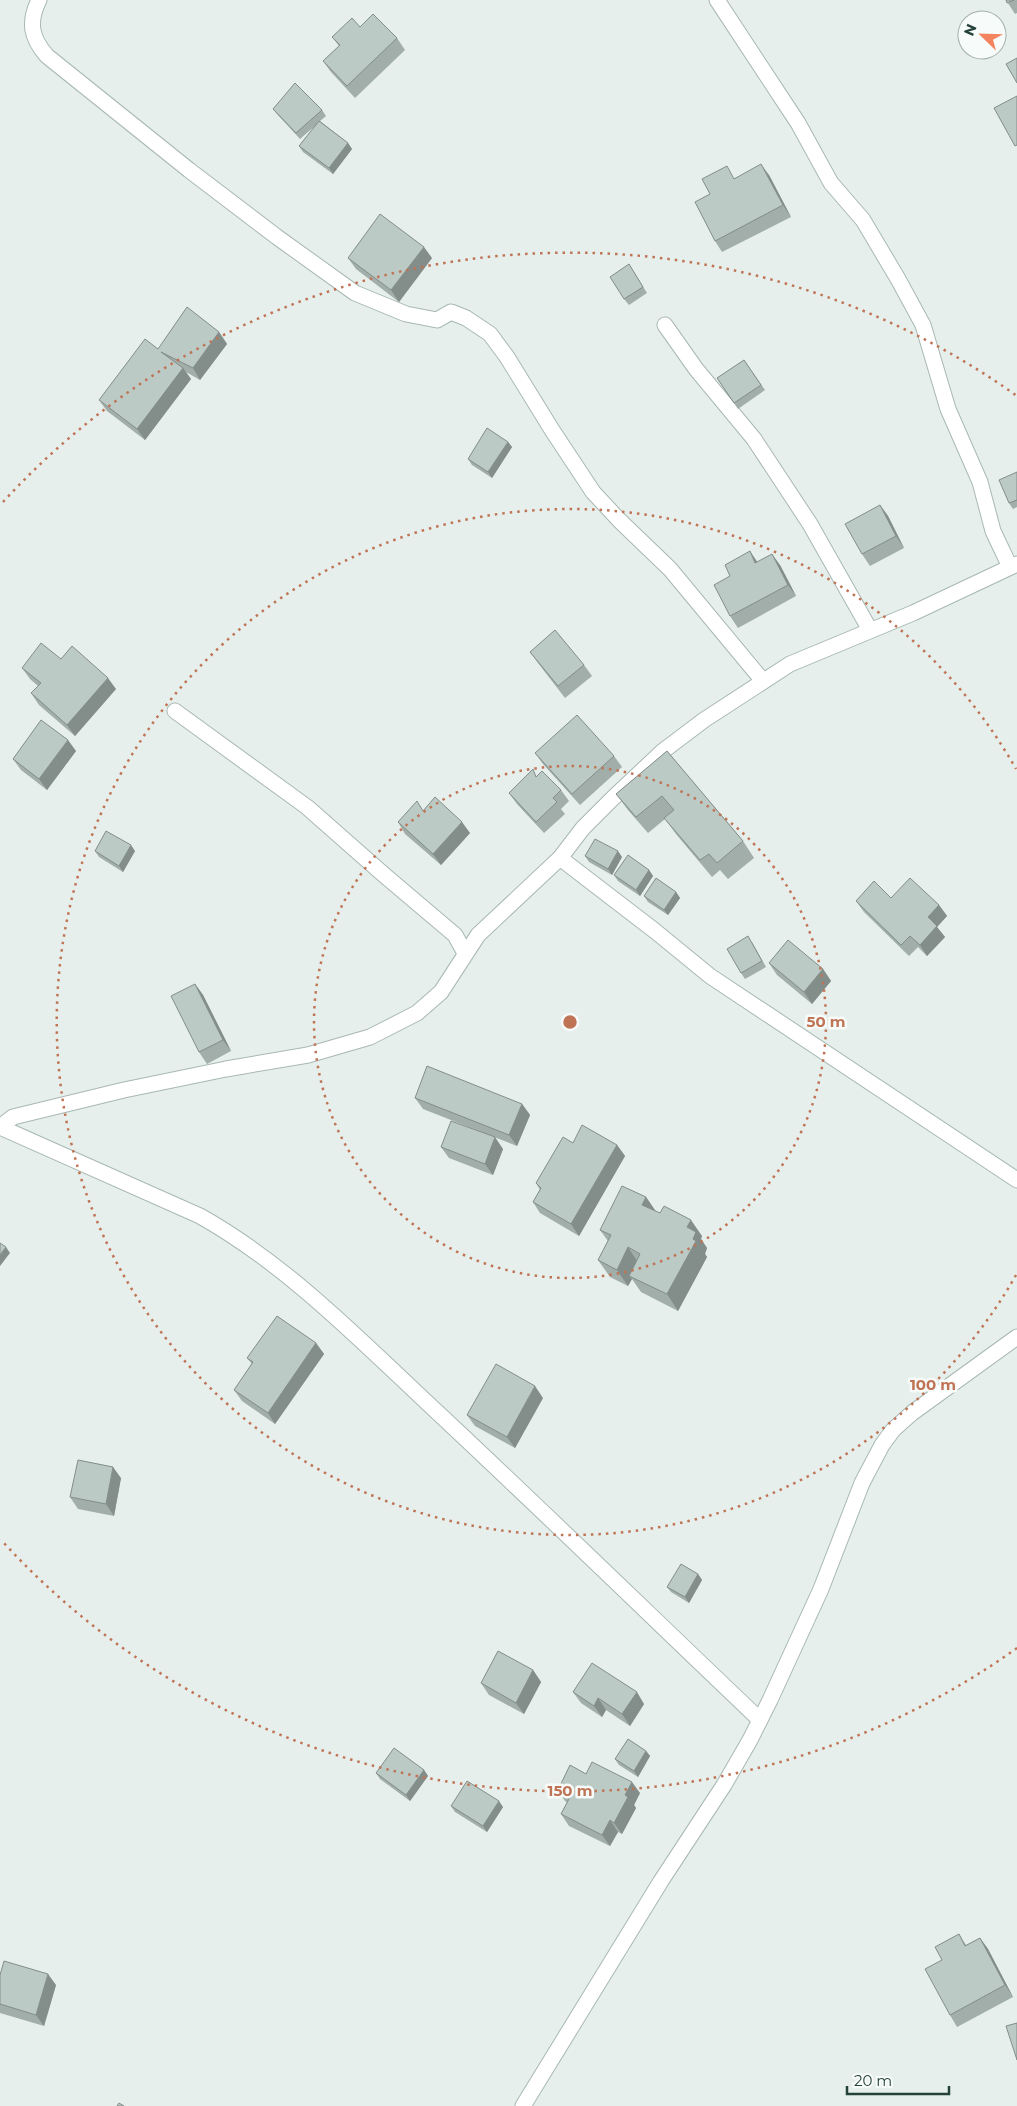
<svg xmlns="http://www.w3.org/2000/svg" width="1017" height="2106" font-family="Montserrat,sans-serif">
<style>
.lines{fill:none;stroke-linecap:round;stroke-linejoin:round}
.minor-casing{stroke:#a8b8b2;stroke-width:17}
.minor{stroke:#fff;stroke-width:15}
.wall{fill:#a1aea9}
.shaded-wall{fill:#838d89}
.building{fill:#bbcac4;stroke:#838d89}
.ring{fill:none;stroke:#c07456;stroke-width:2.5;stroke-dasharray:2.5 5}
.centre{fill:#c07456;stroke:#f7fbf9;stroke-width:2.5}
.ring-label{font-size:15px;text-anchor:middle;font-weight:bold;fill:#c07456;stroke:#f7fbf9;stroke-width:5;stroke-linejoin:round;paint-order:stroke}
</style>
<rect width="100%" height="100%" fill="#e6efeb"/>
<g class="lines">
<g class="minor-casing">
<g id="minor">
<path d="M39,0C28,22 31,38 47,56L189,170L277,237L355,293L406,314L437,320L451,312L466,318L490,334L507,357L552,430L593,492L619,520L670,569L763,681"/>
<polyline points="717,0 798,123 831,183 863,220 898,279 923,325 948,409 980,482 993,531 1010,567"/>
<polyline points="665,325 696,369 754,439 810,524 870,630"/>
<polyline points="175,711 307,807 383,874 455,935 465,953"/>
<polyline points="560,858 655,931 710,976 1017,1180"/>
<polyline points="0,1127 13,1117 124,1090 226,1069 308,1055 370,1037 417,1013 441,992 478,935 560,858 583,828 613,798 663,751 704,720 790,664 913,613 1017,564"/>
<path d="M0,1127L200,1216C289,1266 362,1342 436,1411C545,1513 652,1617 760,1720"/>
<polyline points="523,2106 661,1881 724,1785 750,1740 770,1700 821,1589 862,1483 882,1445 893,1430 912,1413 1017,1337"/>
</g>
</g>
<use href="#minor" class="minor"/>
</g>
<g class="wall">
<polygon points="1006,0 1017,0 1017,13 1015,14"/>
<polygon points="360,27 397,38 405,50 355,98 331,72 323,61 339,46 332,37"/>
<polygon points="273,109 322,110 326,116 320,121 348,143 352,149 333,174 303,152 299,146 315,126 300,139 277,114"/>
<polygon points="769,175 791,217 722,252 715,241 710,194 735,178"/>
<polygon points="348,258 432,258 399,302 356,269"/>
<polygon points="629,264 647,293 629,305 624,299"/>
<polygon points="219,332 227,344 200,380 186,372 191,379 145,440 107,411 99,400 158,349"/>
<polygon points="744,360 765,390 738,409 717,378"/>
<polygon points="508,442 512,447 492,478 472,465 468,459"/>
<polygon points="1017,472 1017,507 1013,509 1009,503"/>
<polygon points="880,505 888,516 904,548 870,566 862,554"/>
<polygon points="757,562 780,565 796,596 738,628 730,616"/>
<polygon points="530,652 584,665 592,676 565,698 538,663"/>
<polygon points="61,659 116,689 75,736 39,705 31,693 38,686 30,679 22,668"/>
<polygon points="76,751 47,790 21,770 13,759"/>
<polygon points="667,751 743,841 754,858 728,879 720,870 712,877 676,834 665,819 648,833 628,810 616,794"/>
<polygon points="535,753 614,756 622,767 580,805 543,764"/>
<polygon points="537,776 561,790 569,801 561,809 565,814 544,833 517,804 509,793"/>
<polygon points="424,811 470,833 441,865 405,834 398,822"/>
<polygon points="95,851 135,851 123,872 99,857"/>
<polygon points="585,856 622,857 612,875 589,862"/>
<polygon points="649,870 653,876 640,896 618,881 614,875"/>
<polygon points="676,892 680,898 668,915 648,902 644,896"/>
<polygon points="891,898 939,905 947,916 937,927 945,937 927,956 918,947 909,956 864,912 856,901"/>
<polygon points="752,942 766,967 745,979 741,973"/>
<polygon points="769,963 823,969 831,981 812,1004 777,975"/>
<polygon points="195,984 203,995 231,1051 207,1064 199,1052"/>
<polygon points="415,1098 522,1104 530,1115 517,1146 423,1109"/>
<polygon points="617,1145 625,1156 579,1236 540,1213 533,1202 540,1190 536,1183"/>
<polygon points="441,1147 503,1149 493,1175 449,1158"/>
<polygon points="646,1197 656,1212 702,1236 701,1239 707,1248 705,1254 707,1257 678,1311 641,1292 632,1279 628,1286 610,1277 598,1260 608,1241 600,1230"/>
<polygon points="316,1343 324,1354 275,1424 242,1401 234,1390 252,1364 247,1358"/>
<polygon points="543,1398 515,1448 475,1426 467,1415"/>
<polygon points="121,1478 114,1516 78,1509 70,1497"/>
<polygon points="698,1574 702,1580 689,1603 671,1592 667,1587"/>
<polygon points="533,1670 541,1682 524,1714 489,1695 481,1683"/>
<polygon points="573,1692 644,1704 630,1726 606,1710 602,1717 581,1703"/>
<polygon points="646,1751 650,1756 638,1777 619,1765 615,1759"/>
<polygon points="424,1770 428,1776 410,1801 380,1779 376,1773"/>
<polygon points="586,1774 640,1793 634,1805 636,1808 622,1834 618,1832 610,1846 569,1826 561,1814 567,1802 565,1801 558,1790"/>
<polygon points="451,1806 503,1807 487,1832 455,1812"/>
<polygon points="959,1934 966,1945 980,1938 988,1949 1013,1997 957,2027 950,2015 942,1960"/>
<polygon points="0,1975 56,1985 44,2026 0,2013"/>
</g>
<g class="shaded-wall">
<polygon points="348,143 352,149 333,174 329,168"/>
<polygon points="761,164 769,175 791,217 783,205"/>
<polygon points="424,247 432,258 399,302 391,290"/>
<polygon points="219,332 227,344 200,380 193,368"/>
<polygon points="183,368 191,379 145,440 137,429"/>
<polygon points="508,442 512,447 492,478 488,472"/>
<polygon points="880,505 888,516 904,548 896,536"/>
<polygon points="750,551 758,563 755,563"/>
<polygon points="772,554 780,565 796,596 788,585"/>
<polygon points="108,678 116,689 75,736 67,725"/>
<polygon points="68,740 76,751 47,790 39,779"/>
<polygon points="462,822 470,833 441,865 433,854"/>
<polygon points="131,845 135,851 123,872 119,866"/>
<polygon points="618,851 622,857 612,875 608,869"/>
<polygon points="649,870 653,876 640,896 636,890"/>
<polygon points="676,892 680,898 668,915 664,910"/>
<polygon points="939,905 947,916 937,927 945,937 927,956 920,945 928,917"/>
<polygon points="823,969 831,981 812,1004 804,992"/>
<polygon points="195,984 203,995 231,1051 223,1040"/>
<polygon points="522,1104 530,1115 517,1146 509,1135"/>
<polygon points="495,1137 503,1149 493,1175 485,1164"/>
<polygon points="617,1145 625,1156 579,1236 571,1224"/>
<polygon points="646,1197 657,1213 642,1205"/>
<polygon points="691,1220 702,1236 701,1239 707,1248 705,1254 707,1257 678,1311 667,1294 687,1227"/>
<polygon points="6,1247 10,1253 0,1266 0,1255"/>
<polygon points="628,1247 639,1264 629,1276 632,1279 628,1286 617,1270"/>
<polygon points="316,1343 324,1354 275,1424 268,1413"/>
<polygon points="535,1386 543,1398 515,1448 507,1437"/>
<polygon points="113,1467 121,1478 114,1516 106,1504"/>
<polygon points="698,1574 702,1580 689,1603 685,1597"/>
<polygon points="533,1670 541,1682 524,1714 516,1703"/>
<polygon points="637,1692 644,1704 630,1726 622,1714"/>
<polygon points="598,1698 606,1710 602,1717 594,1706"/>
<polygon points="646,1751 650,1756 638,1777 634,1771"/>
<polygon points="424,1770 428,1776 410,1801 406,1795"/>
<polygon points="632,1782 640,1793 634,1805 636,1808 622,1834 614,1823 625,1795"/>
<polygon points="499,1801 503,1807 487,1832 483,1826"/>
<polygon points="610,1820 618,1832 610,1846 602,1835"/>
<polygon points="980,1938 988,1949 1013,1997 1005,1985"/>
<polygon points="48,1974 56,1985 44,2026 36,2015"/>
</g>
<g class="building">
<polygon points="1006,0 1014,0 1007,3"/>
<polygon points="373,14 397,38 347,86 323,61 340,45 332,37 352,18 360,27"/>
<polygon points="1017,58 1017,83 1006,64"/>
<polygon points="295,83 322,110 296,133 273,109"/>
<polygon points="1017,96 1017,145 1015,146 994,108"/>
<polygon points="319,121 348,143 329,168 299,146"/>
<polygon points="761,164 783,205 715,241 695,202 710,194 702,179 727,166 734,179"/>
<polygon points="380,214 424,247 391,290 348,258"/>
<polygon points="629,264 643,287 624,299 610,277"/>
<polygon points="187,307 219,332 193,368 161,352 183,368 137,429 99,400 145,339 158,349"/>
<polygon points="744,360 761,385 734,403 717,378"/>
<polygon points="487,428 508,442 488,472 468,459"/>
<polygon points="1017,472 1017,500 1009,503 999,480"/>
<polygon points="880,505 896,536 862,554 845,524"/>
<polygon points="750,551 755,563 772,554 788,585 730,616 714,585 730,576 725,565"/>
<polygon points="555,630 584,665 558,686 530,652"/>
<polygon points="41,643 61,659 72,646 108,678 67,725 31,693 41,683 22,668"/>
<polygon points="577,715 614,756 572,794 535,753"/>
<polygon points="41,720 68,740 39,779 13,759"/>
<polygon points="667,751 743,841 717,863 709,854 700,860 664,818 674,810 662,796 636,817 616,794"/>
<polygon points="533,769 536,777 542,771 561,790 553,798 557,802 536,822 509,793"/>
<polygon points="435,797 462,822 433,854 398,822 417,801 423,811"/>
<polygon points="106,831 131,845 119,866 95,851"/>
<polygon points="595,839 618,851 608,869 585,856"/>
<polygon points="628,855 649,870 636,890 614,875"/>
<polygon points="656,878 676,892 664,910 644,896"/>
<polygon points="910,878 939,905 928,917 937,926 920,945 910,936 901,945 856,901 874,881 891,898"/>
<polygon points="748,936 762,961 741,973 727,949"/>
<polygon points="788,940 823,969 804,992 769,963"/>
<polygon points="195,984 223,1040 199,1052 171,996"/>
<polygon points="427,1066 522,1104 509,1135 415,1098"/>
<polygon points="451,1121 495,1137 485,1164 441,1147"/>
<polygon points="582,1125 617,1145 571,1224 533,1202 541,1188 536,1183 563,1137 573,1143"/>
<polygon points="622,1186 646,1197 642,1205 660,1213 664,1206 691,1220 687,1227 696,1232 693,1239 696,1241 667,1294 629,1276 640,1254 628,1247 617,1270 598,1260 611,1235 600,1230"/>
<polygon points="0,1243 6,1247 0,1255"/>
<polygon points="277,1316 316,1343 268,1413 234,1390 253,1362 247,1358"/>
<polygon points="496,1364 535,1386 507,1437 467,1415"/>
<polygon points="78,1460 113,1467 106,1504 70,1497"/>
<polygon points="681,1564 698,1574 685,1597 667,1587"/>
<polygon points="498,1651 533,1670 516,1703 481,1683"/>
<polygon points="592,1663 637,1692 622,1714 598,1698 594,1706 573,1692"/>
<polygon points="628,1739 646,1751 634,1771 615,1759"/>
<polygon points="394,1748 424,1770 406,1795 376,1773"/>
<polygon points="592,1762 632,1782 625,1795 628,1797 614,1823 610,1820 602,1835 561,1814 570,1797 558,1790 570,1765 586,1774"/>
<polygon points="467,1781 499,1801 483,1826 451,1806"/>
<polygon points="959,1934 965,1946 980,1938 1005,1985 950,2015 925,1969 942,1960 935,1947"/>
<polygon points="4,1961 48,1974 36,2015 0,2004 0,1975"/>
<polygon points="1017,2023 1017,2060 1006,2026"/>
<polygon points="119,2103 124,2106 117,2106"/>
</g>
<g class="ring">
<circle cx="570" cy="1022" r="256"/>
<path d="M1016 1275A513 513 0 1 1 1016 769"/>
<path d="M1017 1648A769 769 0 0 1 3 1542M3 502A769 769 0 0 1 1017 396"/>
</g>
<circle cx="570" cy="1022" r="8" class="centre"/>
<g class="ring-label">
<text x="826" y="1027">50 m</text>
<text x="933" y="1390">100 m</text>
<text x="570" y="1796">150 m</text>
</g>
<g transform="translate(982 35) rotate(293)"><circle r="24" fill="#f7fbf9" stroke="#a3b1ad"/>
<path d="M0-4L9 19L0 12L-9 19Z" fill="#f4845f"/>
<text y="-8" font-size="14" font-weight="bold" text-anchor="middle" fill="#24423a">N</text>
</g>
<path d="M847 2086v8h102v-8" fill="none" stroke="#24423a" stroke-width="2.5"/>
<text x="854" y="2086" font-size="15" fill="#24423a" stroke="#f7fbf9" stroke-width="4" paint-order="stroke">20 m</text>
</svg>
